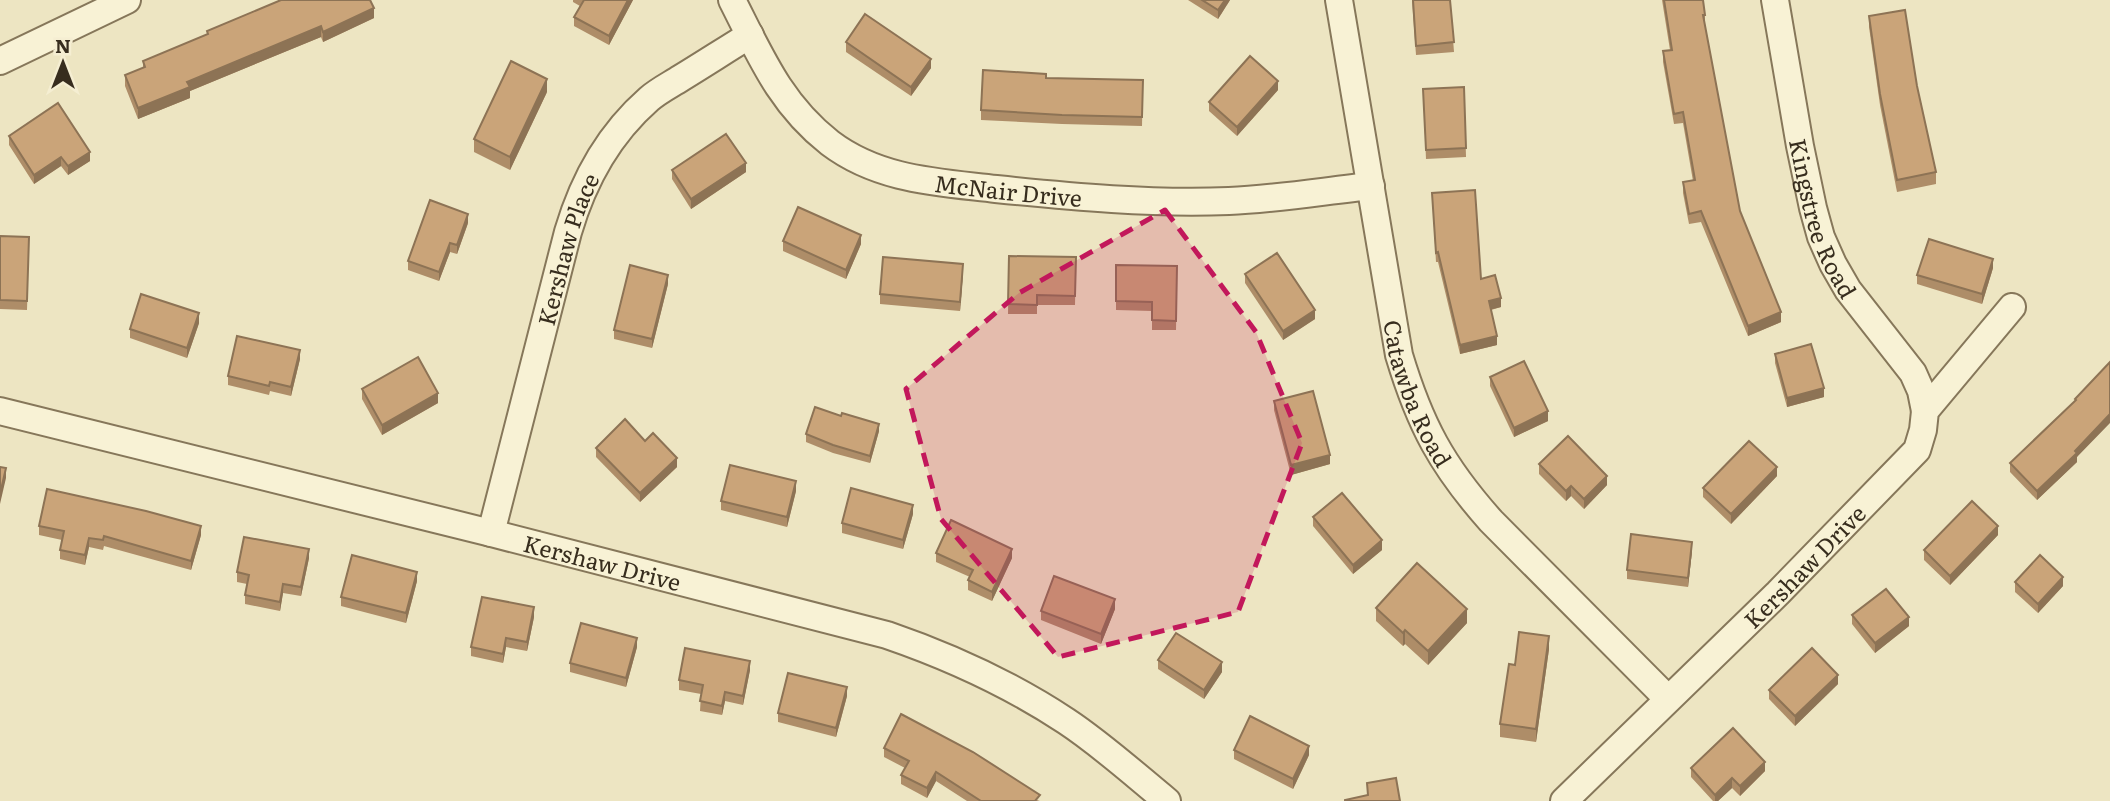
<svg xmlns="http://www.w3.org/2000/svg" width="2110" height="801" font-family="Literata,serif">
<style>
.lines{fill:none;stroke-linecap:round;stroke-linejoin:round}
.minor-casing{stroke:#86775a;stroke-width:30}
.minor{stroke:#f8f2d5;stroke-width:26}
.wall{fill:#ae8d68}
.shaded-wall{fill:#8d7355}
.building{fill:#caa479;stroke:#8d7355;stroke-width:2}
.marked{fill:#c2185b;fill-opacity:0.2;stroke:#c2185b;stroke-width:5;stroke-dasharray:14 9;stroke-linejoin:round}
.labels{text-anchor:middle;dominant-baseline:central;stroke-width:6;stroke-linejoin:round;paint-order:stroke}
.street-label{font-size:23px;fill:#372d1e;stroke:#f5eed2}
</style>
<rect width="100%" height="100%" fill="#ede5c2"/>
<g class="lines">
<g class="minor-casing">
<g id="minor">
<path id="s1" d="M732,0C760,55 780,104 830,143C879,180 937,182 996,189C1073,197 1151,204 1229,201C1276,199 1324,191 1371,186"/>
<path id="s2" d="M1339,0L1399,355C1420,425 1442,466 1491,521L1668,699"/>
<path id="s3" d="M1775,0L1800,146L1813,208L1821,237L1833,264L1848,290L1913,373L1921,391L1925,411"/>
<polyline points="0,61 127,0"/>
<path id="s4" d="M0,411L491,533L887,635C951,657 1010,684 1066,721C1101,744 1134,774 1167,801"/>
<path id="s5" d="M491,533L568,232C583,181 609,134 649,99C658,91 670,85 681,78C704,64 727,49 750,35"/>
<path id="s6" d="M1564,801L1778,593L1917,450L1923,430L1925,411L2012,307"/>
</g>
</g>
<use href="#minor" class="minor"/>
</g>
<g class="wall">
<polygon points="281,0 371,0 374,18 323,42 321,37 190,91 190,98 138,119 125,86 125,75 143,68 143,61 207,35 207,31"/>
<polygon points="573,0 633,0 609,45 574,26 574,17 580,6 573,2"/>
<polygon points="1188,0 1230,0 1218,19"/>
<polygon points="1412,0 1450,0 1454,52 1416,55"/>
<polygon points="1662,0 1703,0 1705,15 1705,24 1740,211 1781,322 1748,336 1701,222 1689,224 1683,193 1683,182 1693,181 1683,123 1674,124 1663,62 1663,51 1670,50"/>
<polygon points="1869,16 1917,86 1936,172 1936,184 1897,192 1880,105 1869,27"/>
<polygon points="846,42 931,68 911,96 846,52"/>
<polygon points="1143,80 1142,126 1062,124 981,120 981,110"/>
<polygon points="1464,87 1466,157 1426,159 1423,89"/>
<polygon points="1278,90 1237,136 1209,111 1209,102"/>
<polygon points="547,92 510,170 474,152 474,139"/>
<polygon points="9,136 90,161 68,175 61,166 34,184 9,145"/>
<polygon points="672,170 746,172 691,209 672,179"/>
<polygon points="1432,193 1481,279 1501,307 1491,310 1497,345 1460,354 1438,262 1436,262"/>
<polygon points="468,223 457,254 450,252 439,281 408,270 408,261"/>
<polygon points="0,236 29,237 27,310 0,309"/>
<polygon points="783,241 861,244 846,279 783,251"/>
<polygon points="1009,256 1076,257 1075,305 1037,305 1037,314 1008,314"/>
<polygon points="1116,265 1177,266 1176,330 1152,330 1152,311 1116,310"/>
<polygon points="1993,268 1982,304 1917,284 1917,275"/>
<polygon points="963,273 960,311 880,304 880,294"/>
<polygon points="1245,274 1315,319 1283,340 1245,283"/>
<polygon points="668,284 652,348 614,339 614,330"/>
<polygon points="199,323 187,358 130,338 130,329"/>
<polygon points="1775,354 1824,397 1787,407 1775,363"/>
<polygon points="300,359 291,396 270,391 269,395 228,385 228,376"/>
<polygon points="2110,362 2077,457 2077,462 2037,500 2010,472 2010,463 2075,402 2075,399"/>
<polygon points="1490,377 1548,421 1514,437 1490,386"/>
<polygon points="362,389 438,403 382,435 362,399"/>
<polygon points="1274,401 1330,464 1291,475 1274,410"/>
<polygon points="879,431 870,463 833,453 806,442 806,434"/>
<polygon points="645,441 677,467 640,502 596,457 596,448"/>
<polygon points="1539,464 1607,485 1584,509 1571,496 1566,501 1539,474"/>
<polygon points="1777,476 1731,524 1703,497 1703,488"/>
<polygon points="796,491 787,527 721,510 721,501"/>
<polygon points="913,514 903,549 842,533 842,523"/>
<polygon points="1313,517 1382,550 1353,574 1313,526"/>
<polygon points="39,526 201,535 191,570 104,546 103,550 89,547 85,565 60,559 60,550 62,540 39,535"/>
<polygon points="1998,535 1950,585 1924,560 1924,550"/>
<polygon points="1692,551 1688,587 1627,579 1627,570"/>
<polygon points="936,553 1012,558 992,601 968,590 968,580 970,577 936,562"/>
<polygon points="309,558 301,596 283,593 280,611 245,604 245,595 247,584 237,582 237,572"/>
<polygon points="417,581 406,623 341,606 341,597"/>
<polygon points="2015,582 2063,586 2038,613 2015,592"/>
<polygon points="1376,608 1467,623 1428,665 1405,644 1403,646 1376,621"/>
<polygon points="1115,609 1101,644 1041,620 1041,611"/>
<polygon points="1852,615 1909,626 1875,653 1852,624"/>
<polygon points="534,617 527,651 506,647 503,663 471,656 471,647"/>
<polygon points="637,647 626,687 570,672 570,663"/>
<polygon points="1549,649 1536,742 1500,737 1500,724 1515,665"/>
<polygon points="1158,660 1222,672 1204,699 1158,669"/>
<polygon points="750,670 743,705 725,701 722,715 700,711 701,694 679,690 679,680"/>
<polygon points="1838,684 1795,726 1769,699 1769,690"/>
<polygon points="847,696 836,737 778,722 778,713"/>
<polygon points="884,748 1040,801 967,801 936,781 927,798 901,784 901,775 905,768 884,757"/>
<polygon points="1234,750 1309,755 1293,789 1234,759"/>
<polygon points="1691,768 1765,771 1740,796 1732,788 1718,801 1713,801 1691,777"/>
</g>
<g class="shaded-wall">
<polygon points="628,0 633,0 609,45 609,36"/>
<polygon points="1225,0 1230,0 1218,19 1218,10"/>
<polygon points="374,8 374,18 323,42 323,32"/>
<polygon points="321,26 321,37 190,91 190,98 138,119 138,108 187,82"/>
<polygon points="931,59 931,68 911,96 911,87"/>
<polygon points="547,79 547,92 510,170 510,157"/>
<polygon points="1278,81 1278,90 1237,136 1237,127"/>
<polygon points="90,152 90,161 68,175 68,166"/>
<polygon points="61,157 61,166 34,184 34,175"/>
<polygon points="746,163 746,172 691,209 691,199"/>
<polygon points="468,214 468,223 457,254 457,245"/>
<polygon points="861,235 861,244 846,279 846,270"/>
<polygon points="450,243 450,252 439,281 439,272"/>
<polygon points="1993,259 1993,268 1982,304 1982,294"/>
<polygon points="963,264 963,273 960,311 960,302"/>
<polygon points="668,275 668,284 652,348 652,339"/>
<polygon points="1501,298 1501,307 1489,310 1489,301"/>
<polygon points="1315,310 1315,319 1283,340 1283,331"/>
<polygon points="1781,312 1781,322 1748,336 1748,326"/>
<polygon points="199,313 199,323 187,358 187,348"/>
<polygon points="1497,336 1497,345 1460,354 1460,345"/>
<polygon points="300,350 300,359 291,396 291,387"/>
<polygon points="1824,388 1824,397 1787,407 1787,398"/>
<polygon points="438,393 438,403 382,435 382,425"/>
<polygon points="1548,411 1548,421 1514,437 1514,428"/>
<polygon points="2110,414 2110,423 2077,457 2077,462 2037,500 2037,491"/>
<polygon points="879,424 879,431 870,463 870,456"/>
<polygon points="1330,455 1330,464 1291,475 1291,465"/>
<polygon points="677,458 677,467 640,502 640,493"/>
<polygon points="1777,467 1777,476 1731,524 1731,514"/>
<polygon points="6,468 6,478 0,504 0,494"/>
<polygon points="1607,476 1607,485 1584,509 1584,499"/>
<polygon points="796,481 796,491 787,527 787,517"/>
<polygon points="1571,486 1571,496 1566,501 1566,491"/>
<polygon points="913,505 913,514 903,549 903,540"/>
<polygon points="201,526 201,535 191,570 191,561"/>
<polygon points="1998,526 1998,535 1950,585 1950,576"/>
<polygon points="89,538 89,547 85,565 85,555"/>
<polygon points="1382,540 1382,550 1353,574 1353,565"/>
<polygon points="1692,542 1692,551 1688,587 1688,578"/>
<polygon points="309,549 309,558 301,596 301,587"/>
<polygon points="1012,549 1012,558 992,601 992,592"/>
<polygon points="417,572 417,581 406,623 406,613"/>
<polygon points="2063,577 2063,586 2038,613 2038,604"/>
<polygon points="283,584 283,593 280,611 280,602"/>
<polygon points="1115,599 1115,609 1101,644 1101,634"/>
<polygon points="534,607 534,617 527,651 527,642"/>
<polygon points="1467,609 1467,623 1428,665 1428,651"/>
<polygon points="1909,617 1909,626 1875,653 1875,643"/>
<polygon points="1405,630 1405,644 1403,646 1403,633"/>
<polygon points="1549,636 1549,649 1536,742 1536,729"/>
<polygon points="506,638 506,647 503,663 503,654"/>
<polygon points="637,638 637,647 626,687 626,678"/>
<polygon points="750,661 750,670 743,705 743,696"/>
<polygon points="1222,662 1222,672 1204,699 1204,690"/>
<polygon points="1838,675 1838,684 1795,726 1795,716"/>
<polygon points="847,687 847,696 836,737 836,728"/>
<polygon points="725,692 725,701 722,715 722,706"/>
<polygon points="1309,746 1309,755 1293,789 1293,779"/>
<polygon points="1765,762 1765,771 1740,796 1740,786"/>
<polygon points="936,772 936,781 927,798 927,788"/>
<polygon points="1732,778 1732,788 1718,801 1715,801 1715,795"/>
</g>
<g class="building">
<polygon points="281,0 370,0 374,8 323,32 321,26 187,82 190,87 138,108 125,75 145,67 143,61 208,34 207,31"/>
<polygon points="584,0 628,0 609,36 574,17"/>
<polygon points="1202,0 1225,0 1218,10"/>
<polygon points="1413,0 1450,0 1454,42 1416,46"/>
<polygon points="1664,0 1703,0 1705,15 1703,15 1740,211 1781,312 1748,326 1701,211 1689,214 1683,182 1695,180 1683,112 1674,114 1663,51 1672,50"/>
<polygon points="1905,10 1917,86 1936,172 1897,180 1880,94 1869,16"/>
<polygon points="865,14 931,59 911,87 846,42"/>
<polygon points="1250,56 1278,81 1237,127 1209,102"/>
<polygon points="511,61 547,79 510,157 474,139"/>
<polygon points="983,70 1046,74 1046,78 1143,80 1142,117 1062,115 981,110"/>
<polygon points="1464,87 1466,148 1426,150 1423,89"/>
<polygon points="58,103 90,152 68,166 61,157 34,175 9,136"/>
<polygon points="726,134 746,163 691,199 672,170"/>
<polygon points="1475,190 1481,279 1495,275 1501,298 1489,301 1497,336 1460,345 1438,252 1436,253 1432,193"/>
<polygon points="430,200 468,214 457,245 450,243 439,272 408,261"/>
<polygon points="798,207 861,235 846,270 783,241"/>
<polygon points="0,236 29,237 27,301 0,300"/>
<polygon points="1929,239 1993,259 1982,294 1917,275"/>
<polygon points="1277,253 1315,310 1283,331 1245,274"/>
<polygon points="1009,256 1076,257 1075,296 1037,295 1037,305 1008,304"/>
<polygon points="883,257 963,264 960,302 880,294"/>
<polygon points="630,265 668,275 652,339 614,330"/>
<polygon points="1116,265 1177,266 1176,321 1152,320 1152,302 1116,301"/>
<polygon points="141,294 199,313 187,348 130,329"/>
<polygon points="237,336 300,350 291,387 270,382 269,386 228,376"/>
<polygon points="1811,344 1824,388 1787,398 1775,354"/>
<polygon points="418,357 438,393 382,425 362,389"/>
<polygon points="1524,361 1548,411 1514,428 1490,377"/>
<polygon points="2110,362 2110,414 2075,451 2077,453 2037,491 2010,463 2076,400 2075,399"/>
<polygon points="1313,391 1330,455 1291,465 1274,401"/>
<polygon points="815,407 841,416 842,413 879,424 870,456 833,445 806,434"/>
<polygon points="625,419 645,441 653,433 677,458 640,493 596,448"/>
<polygon points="1568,436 1607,476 1584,499 1571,486 1566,491 1539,464"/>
<polygon points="1749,441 1777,467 1731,514 1703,488"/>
<polygon points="730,465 796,481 787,517 721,501"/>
<polygon points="0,467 6,468 0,494"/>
<polygon points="851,488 913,505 903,540 842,523"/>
<polygon points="47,489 146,511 201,526 191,561 104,536 103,540 89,538 85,555 60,550 64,531 39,526"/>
<polygon points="1342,493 1382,540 1353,565 1313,517"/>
<polygon points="1972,501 1998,526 1950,576 1924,550"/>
<polygon points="951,520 1012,549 992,592 968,580 973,570 936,553"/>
<polygon points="1631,534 1692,542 1688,578 1627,570"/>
<polygon points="244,537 309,549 301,587 283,584 280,602 245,595 249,575 237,572"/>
<polygon points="352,555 417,572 406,613 341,597"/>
<polygon points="2040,555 2063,577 2038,604 2015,582"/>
<polygon points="1417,563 1467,609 1428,651 1405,630 1403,633 1376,608"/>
<polygon points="1054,576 1115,599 1101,634 1041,611"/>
<polygon points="1886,589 1909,617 1875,643 1852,615"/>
<polygon points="482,597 534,607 527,642 506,638 503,654 471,647"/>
<polygon points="581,623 637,638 626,678 570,663"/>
<polygon points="1519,632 1549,636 1536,729 1500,724 1509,664 1515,665"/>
<polygon points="1176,633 1222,662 1204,690 1158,660"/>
<polygon points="685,648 750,661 743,696 725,692 722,706 700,701 703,685 679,680"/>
<polygon points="1812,648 1838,675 1795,716 1769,690"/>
<polygon points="788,673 847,687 836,728 778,713"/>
<polygon points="901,714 973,752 1040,795 1035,801 981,801 936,772 927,788 901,775 909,761 884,748"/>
<polygon points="1250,716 1309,746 1293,779 1234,750"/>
<polygon points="1733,728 1765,762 1740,786 1732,778 1715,795 1691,768"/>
<polygon points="1396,778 1400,801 1345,801 1345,800 1368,795 1367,783"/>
</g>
<path class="marked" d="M1165,210L1256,332L1302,443L1238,612L1058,657L941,519L906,389L1019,293Z"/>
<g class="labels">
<g class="street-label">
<text stroke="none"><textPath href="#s1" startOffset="362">McNair Drive</textPath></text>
<text stroke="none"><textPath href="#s3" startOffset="224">Kingstree Road</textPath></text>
<text stroke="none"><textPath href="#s5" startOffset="294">Kershaw Place</textPath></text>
<text stroke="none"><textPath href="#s2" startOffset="402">Catawba Road</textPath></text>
<text stroke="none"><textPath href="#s4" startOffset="621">Kershaw Drive</textPath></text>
<text stroke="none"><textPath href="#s6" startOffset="336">Kershaw Drive</textPath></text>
</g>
</g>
<g transform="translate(63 63)" stroke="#f5eed2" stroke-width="5" paint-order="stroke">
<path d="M0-5L12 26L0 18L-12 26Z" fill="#372d1e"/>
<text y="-10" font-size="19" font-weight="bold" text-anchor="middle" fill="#372d1e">N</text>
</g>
</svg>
